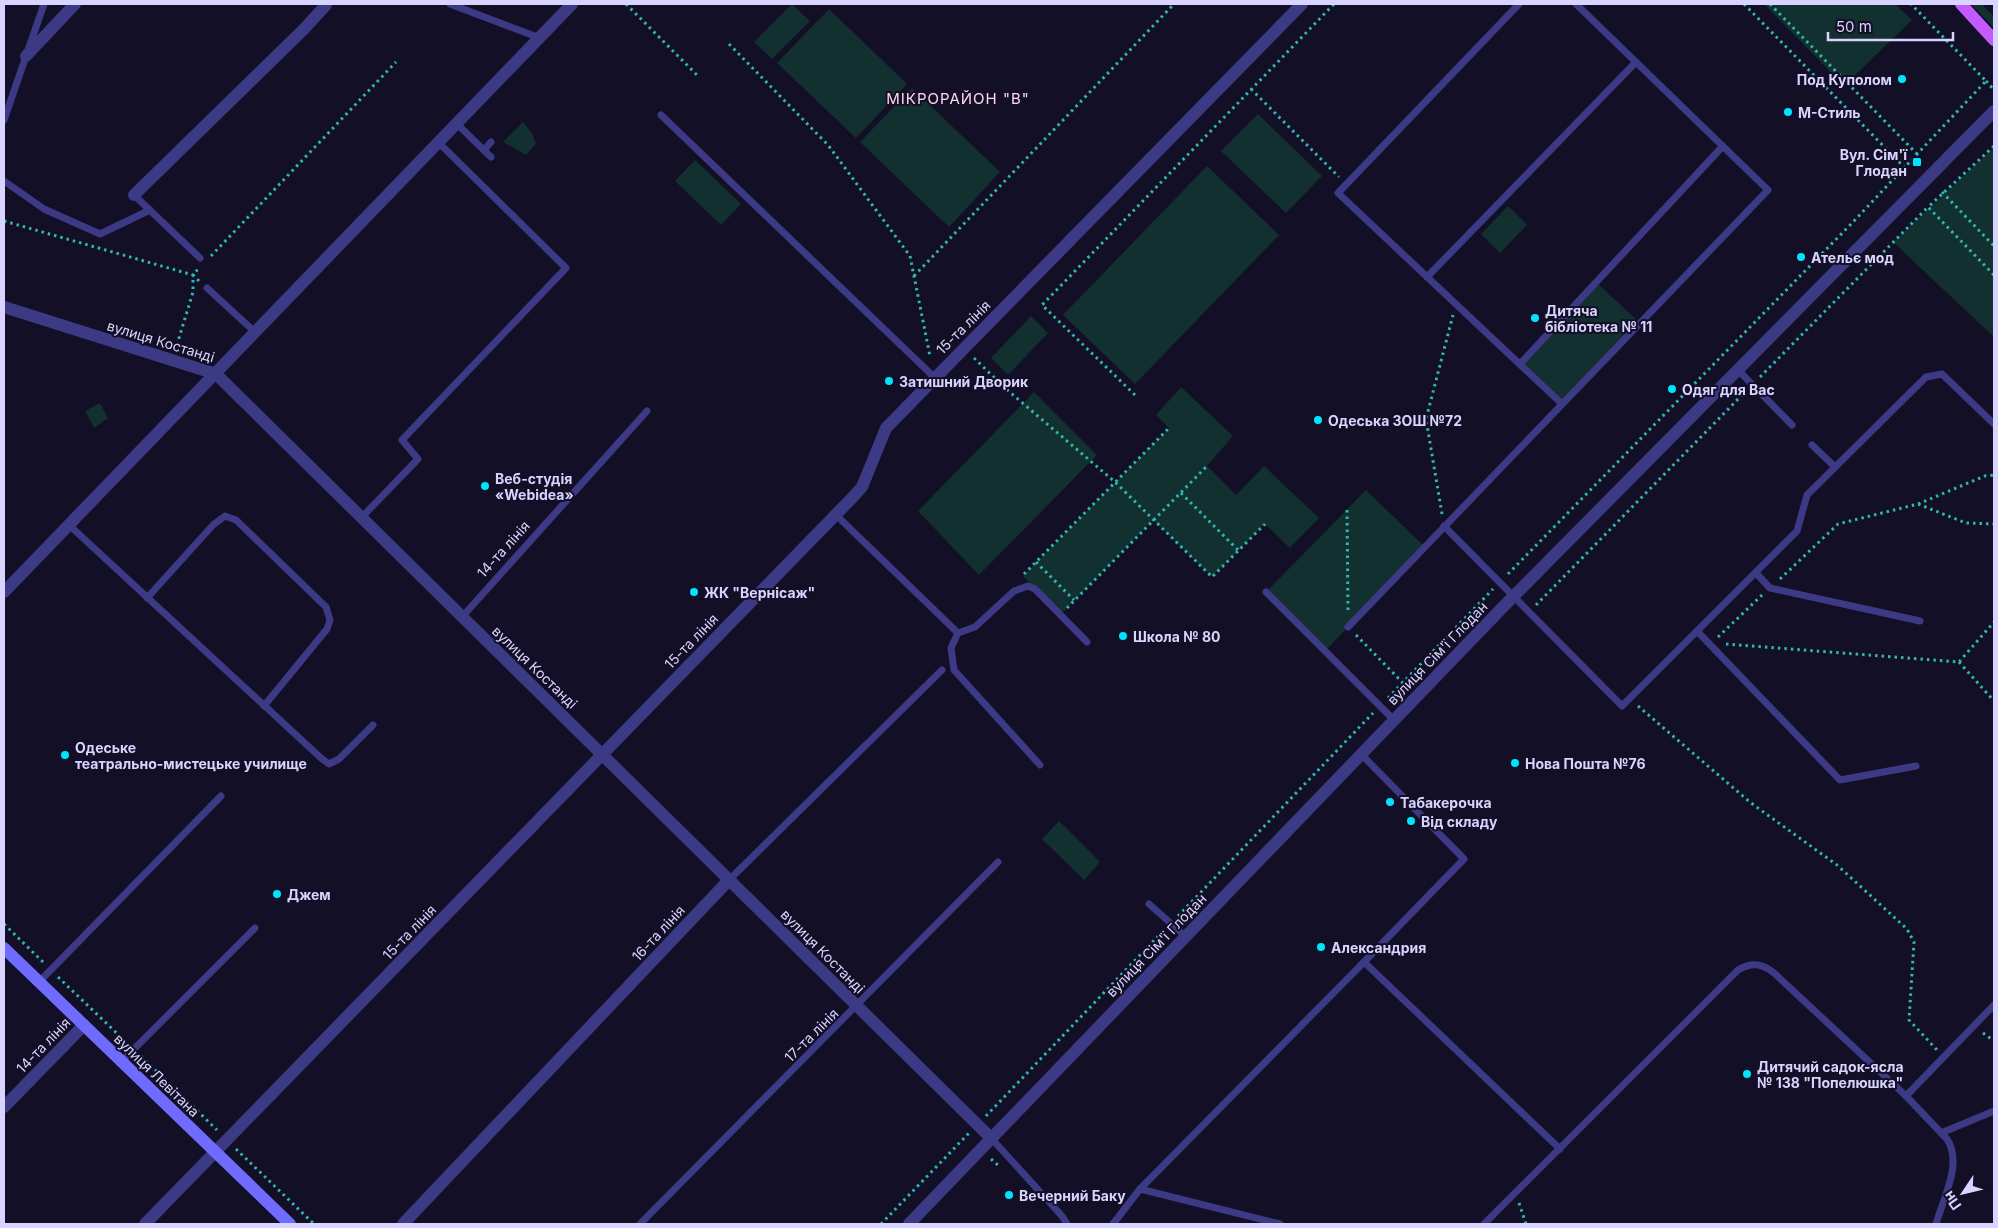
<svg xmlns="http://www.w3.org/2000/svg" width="1998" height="1228" font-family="Inter,sans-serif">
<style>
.green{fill:#12302f}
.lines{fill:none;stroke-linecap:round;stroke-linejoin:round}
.path{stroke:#2fb8b0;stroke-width:3;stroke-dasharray:2.5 4;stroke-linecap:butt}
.service{stroke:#3d3a85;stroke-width:7}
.minor{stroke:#3d3a85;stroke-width:12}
.tertiary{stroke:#3d3a85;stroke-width:12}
.secondary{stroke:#6f6bff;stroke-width:12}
.primary{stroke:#c25bff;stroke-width:12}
.poi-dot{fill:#00e5ff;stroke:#130f26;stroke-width:2}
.labels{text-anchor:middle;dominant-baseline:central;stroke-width:4;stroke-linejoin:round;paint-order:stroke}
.poi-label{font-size:14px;font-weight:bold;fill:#d9d4ff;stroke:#130f26;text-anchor:start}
.street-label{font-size:14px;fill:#d9d4ff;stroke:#130f26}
.neighbourhood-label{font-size:15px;letter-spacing:1px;fill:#ffd6f0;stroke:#130f26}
</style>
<rect width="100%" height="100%" fill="#130f26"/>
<g class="green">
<polygon points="792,4 810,21 772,59 754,42"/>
<polygon points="1764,4 1895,4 1912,20 1844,86"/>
<polygon points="1971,4 1982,4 1994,17 1994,28"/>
<polygon points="829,9 907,84 856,138 777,63"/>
<polygon points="912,88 1000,172 949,227 860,142"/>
<polygon points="1258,114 1322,176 1286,213 1221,151"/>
<polygon points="523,122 532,133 536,144 526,155 503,142"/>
<polygon points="1994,147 1994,337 1893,242"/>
<polygon points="695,160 741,204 721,225 675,181"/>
<polygon points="1207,166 1279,235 1135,384 1063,315"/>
<polygon points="1508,206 1527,225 1500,253 1481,234"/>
<polygon points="1596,282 1640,323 1562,404 1520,364"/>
<polygon points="1031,316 1048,333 1008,375 991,358"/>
<polygon points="1181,387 1233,436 1207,466 1236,495 1264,466 1319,518 1290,548 1265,524 1212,577 1153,520 1061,614 1023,576 1169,428 1156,415"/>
<polygon points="1034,392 1097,455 979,575 918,511"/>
<polygon points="100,403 108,418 94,428 85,411"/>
<polygon points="1366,490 1425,547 1325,651 1266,592"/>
<polygon points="1059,821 1100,862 1084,880 1042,839"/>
</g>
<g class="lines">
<g class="path">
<polyline points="626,4 698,76"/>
<polyline points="1744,4 1905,168"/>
<polyline points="1770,4 1918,155"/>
<polyline points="729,44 828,145 910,256 930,356"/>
<polyline points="1986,81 1994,90"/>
<polyline points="1251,89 1339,177"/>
<polyline points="1994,146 1928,207 1994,275"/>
<polyline points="1942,192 1994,246"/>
<polyline points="4,221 193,275 193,292 176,348"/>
<polyline points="211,256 396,62"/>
<polyline points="914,276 1174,4"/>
<polyline points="199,281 193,275 199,268"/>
<polyline points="974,358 1005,388 1115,482 1212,577 1265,524"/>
<polyline points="1760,377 1928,207"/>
<polyline points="1135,395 1042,305 1334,4"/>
<polyline points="1181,493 1239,551"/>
<polyline points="1918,504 1985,476 1994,475"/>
<polyline points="1347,510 1348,611"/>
<polyline points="1442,514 1426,419 1453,315"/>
<polyline points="1036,562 1074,600"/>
<polyline points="1024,574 1169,428"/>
<polyline points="1508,574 1853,222 1986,81 1911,4"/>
<polyline points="1780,579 1838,524 1918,504 1966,523 1994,524"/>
<polyline points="1536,605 1745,392"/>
<polyline points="1067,608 1207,466"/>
<polyline points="1356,635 1403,683"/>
<polyline points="1718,637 1762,595"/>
<polyline points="1726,644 1959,662 1994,622"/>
<polyline points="1959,662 1994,701"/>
<polyline points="1388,698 1493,589"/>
<polyline points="1638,706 1751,803 1837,865 1907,929 1914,942 1909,1020 1937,1050"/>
<polyline points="1178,916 1373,713"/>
<polyline points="4,924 43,962"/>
<polyline points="58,977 126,1042"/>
<polyline points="1983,1033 1994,1041"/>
<polyline points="141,1056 217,1130"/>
<polyline points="986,1116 1163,931"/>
<polyline points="236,1149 314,1224"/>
<polyline points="991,1159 999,1166"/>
<polyline points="1519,1203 1526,1224"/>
<polyline points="881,1224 969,1133"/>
</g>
<g class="service">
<polyline points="450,4 540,38"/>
<polyline points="1519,4 1338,193 1562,404"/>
<polyline points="661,115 934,377"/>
<polyline points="4,120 44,4"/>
<polyline points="457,124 491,157"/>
<polyline points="484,150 491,142"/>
<polyline points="4,181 44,209 100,234 150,210"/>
<polyline points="134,195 200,258"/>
<polyline points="1427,277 1636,62"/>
<polyline points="207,288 256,333"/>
<polyline points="1520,364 1723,146"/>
<polyline points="1738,370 1792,425"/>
<polyline points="1812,445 1835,467"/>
<polyline points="836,515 958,633"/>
<polyline points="362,517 418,459 402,440 566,268 439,143"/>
<polyline points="69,525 321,758 329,764 339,759 373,725"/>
<polyline points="1444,526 1622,706 1797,531 1807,495 1926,377 1942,374 1994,424"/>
<polyline points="1756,573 1770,588 1920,621"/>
<polyline points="1266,592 1394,720"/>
<polyline points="147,598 213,525 225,516 236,520 326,607 330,620 327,629 264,706"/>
<polyline points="462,617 647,411"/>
<polyline points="1348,627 1768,190 1576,4"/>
<polyline points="1697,631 1840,780 1916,766"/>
<polyline points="1361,754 1464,859 1364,962 1560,1149"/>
<polyline points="1040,765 954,670 951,648 958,633 975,627 1014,591 1028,586 1035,589 1087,642"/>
<polyline points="729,880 942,670"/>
<polyline points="1149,904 1185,936"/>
<polyline points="39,982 221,796"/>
<polyline points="122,1061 255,928"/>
<polyline points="1906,1096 1994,1005"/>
<polyline points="1941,1133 1994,1111"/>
<polyline points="991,1138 1062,1216 1067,1224"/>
<polyline points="1140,1189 1280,1224"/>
<polyline points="640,1224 998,862"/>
<polyline points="1113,1224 1140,1189 1364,962"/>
<path d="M1484,1224L1738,970C1751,962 1762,963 1774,973L1906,1096L1947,1139C1963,1163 1943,1199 1936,1224"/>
</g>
<g class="minor">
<polyline points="26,56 75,4"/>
<polyline points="134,195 304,29 326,5"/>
<polyline points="4,307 216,374 991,1138"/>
<polyline points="4,592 572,4"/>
<polyline points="4,1107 84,1025"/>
<polyline points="145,1224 852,498 862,487 886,428 1302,4"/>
<polyline points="403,1224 729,880"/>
</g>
<polyline class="tertiary" points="909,1224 1502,608 1994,111"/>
<polyline class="secondary" points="4,948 290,1224"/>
<polyline class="primary" points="1961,4 1994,40"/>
</g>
<g class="poi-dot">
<circle cx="1902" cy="79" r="5"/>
<circle cx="1788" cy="112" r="5"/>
<rect x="1912" y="157" width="10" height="10" rx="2.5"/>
<circle cx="1801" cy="257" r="5"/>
<circle cx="1535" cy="318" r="5"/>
<circle cx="889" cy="381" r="5"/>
<circle cx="1672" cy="389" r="5"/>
<circle cx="1318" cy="420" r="5"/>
<circle cx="485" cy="486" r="5"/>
<circle cx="694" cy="592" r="5"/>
<circle cx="1123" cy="636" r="5"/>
<circle cx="65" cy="755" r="5"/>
<circle cx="1515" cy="763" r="5"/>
<circle cx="1390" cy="802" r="5"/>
<circle cx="1411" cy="821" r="5"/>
<circle cx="277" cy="894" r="5"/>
<circle cx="1321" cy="947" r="5"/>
<circle cx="1747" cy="1074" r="5"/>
<circle cx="1009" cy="1195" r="5"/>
</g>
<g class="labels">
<g class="poi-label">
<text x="1892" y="79" text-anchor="end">Под Куполом</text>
<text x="1798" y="112">М-Стиль</text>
<text x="1907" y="154" text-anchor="end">Вул. Сім'ї<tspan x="1907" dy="16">Глодан</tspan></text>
<text x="1811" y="257">Ательє мод</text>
<text x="1545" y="310">Дитяча<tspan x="1545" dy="16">бібліотека № 11</tspan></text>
<text x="899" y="381">Затишний Дворик</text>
<text x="1682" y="389">Одяг для Вас</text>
<text x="1328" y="420">Одеська ЗОШ №72</text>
<text x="495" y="478">Веб-студія<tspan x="495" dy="16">«Webidea»</tspan></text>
<text x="704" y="592">ЖК "Вернісаж"</text>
<text x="1133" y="636">Школа № 80</text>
<text x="75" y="747">Одеське<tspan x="75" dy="16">театрально-мистецьке училище</tspan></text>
<text x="1525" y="763">Нова Пошта №76</text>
<text x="1400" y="802">Табакерочка</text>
<text x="1421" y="821">Від складу</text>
<text x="287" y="894">Джем</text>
<text x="1331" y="947">Александрия</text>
<text x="1757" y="1066">Дитячий садок-ясла<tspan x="1757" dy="16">№ 138 "Попелюшка"</tspan></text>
<text x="1019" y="1195">Вечерний Баку</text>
</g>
<g class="street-label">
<text transform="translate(963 327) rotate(-45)">15-та лінія</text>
<text transform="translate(161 341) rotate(17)">вулиця Костанді</text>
<text transform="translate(503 549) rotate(-48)">14-та лінія</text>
<text transform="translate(691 641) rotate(-46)">15-та лінія</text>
<text transform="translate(1437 653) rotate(-46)">вулиця Сім'ї Глодан</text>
<text transform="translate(535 667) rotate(44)">вулиця Костанді</text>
<text transform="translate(409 932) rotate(-46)">15-та лінія</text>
<text transform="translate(658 933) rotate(-47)">16-та лінія</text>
<text transform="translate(1156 945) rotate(-46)">вулиця Сім'ї Глодан</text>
<text transform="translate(823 951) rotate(45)">вулиця Костанді</text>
<text transform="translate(811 1035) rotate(-45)">17-та лінія</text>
<text transform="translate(43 1045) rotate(-46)">14-та лінія</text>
<text transform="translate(157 1075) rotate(44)">вулиця Левітана</text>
</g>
<g class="neighbourhood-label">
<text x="958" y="98">МІКРОРАЙОН "В"</text>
</g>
</g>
<rect width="1998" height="1228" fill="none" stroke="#d9d4ff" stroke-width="10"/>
<g transform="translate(1963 1193) rotate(235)" stroke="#130f26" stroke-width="4" paint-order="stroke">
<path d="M0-4L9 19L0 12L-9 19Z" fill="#d9d4ff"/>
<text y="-8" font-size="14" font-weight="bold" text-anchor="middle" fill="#d9d4ff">Пн</text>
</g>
<path d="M1828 32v8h125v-8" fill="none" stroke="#d9d4ff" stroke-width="2.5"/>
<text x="1836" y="32" font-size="15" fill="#d9d4ff" stroke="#130f26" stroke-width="4" paint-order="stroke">50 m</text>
</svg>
